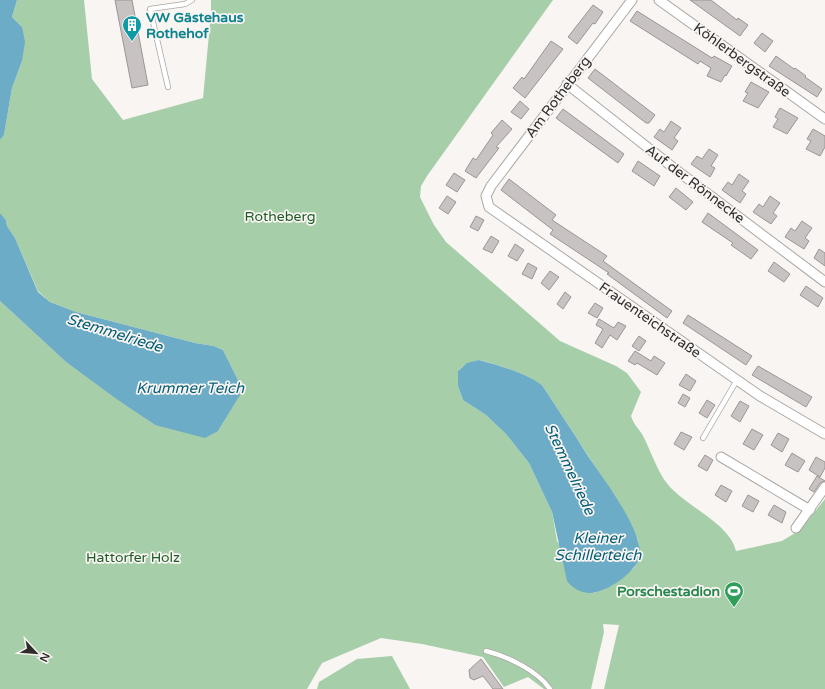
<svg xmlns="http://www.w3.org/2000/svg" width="825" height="689" font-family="'Varela Round',sans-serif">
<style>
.green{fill:#a6cfa9;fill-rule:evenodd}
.water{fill:#6dacc6}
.building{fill:#c8c3c2;stroke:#9a9695}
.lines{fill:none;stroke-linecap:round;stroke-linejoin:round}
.service-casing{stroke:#aaa7a4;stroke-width:6}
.minor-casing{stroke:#aaa7a4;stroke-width:11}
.service{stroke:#fff;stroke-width:4.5}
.minor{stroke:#fff;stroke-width:9}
.labels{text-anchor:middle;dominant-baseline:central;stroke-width:3.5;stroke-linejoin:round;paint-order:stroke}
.culture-label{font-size:14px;font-weight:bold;fill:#0d838f;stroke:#f9f5f2;text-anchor:start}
.street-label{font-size:14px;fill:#302e2d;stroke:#f9f5f2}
.park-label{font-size:14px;fill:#1d5c27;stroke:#f9f5f2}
.leisure-label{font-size:14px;font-weight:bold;fill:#27864d;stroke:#f9f5f2;text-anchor:end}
.water-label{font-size:15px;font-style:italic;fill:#045e78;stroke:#f9f5f2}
</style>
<rect width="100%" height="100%" fill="#f9f5f2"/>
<g class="green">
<path d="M17,0H84L92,79L123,120L203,98L211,13V0H553L427,176L421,186L420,197L434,225L446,242L560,341L616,366L627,373L641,392L631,416C633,423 638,428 642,434C652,452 658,476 673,490C692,509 730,525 736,551L782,541L800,530L825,499V689H604L619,625L603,624L604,632L591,689H544L528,677L504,687L483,657L422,644L381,638L322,663L307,689H0V301L66,362L155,425L218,431L240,394L238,380L223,350L214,346L195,343L76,312L50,302L38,291L15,238L7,226L6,220L0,213V140L4,135L12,88L22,61V27L12,17ZM479,360C502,366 523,372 542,385L619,503L638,540L640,557L634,568L613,585L594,593L557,541L552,512L529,463L506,434L486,415L463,400L458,386V371L462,367Z"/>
<polygon points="392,656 410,689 317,689 319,682 357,659"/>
</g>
<g class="water">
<polygon points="0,0 17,0 12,17 22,27 25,42 22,61 12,88 4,135 0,140"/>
<polygon points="0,213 6,220 7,226 15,238 38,292 50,302 76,312 195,343 214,346 223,350 238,380 240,395 218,431 205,438 155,425 118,400 66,362 0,301"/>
<path d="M479,360C501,366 523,372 542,385C557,408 573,432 588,456C604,480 640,526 640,554C639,571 606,593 590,593C581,593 572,588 567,581L552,512L529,463L506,434L486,415L463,400L458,386V371L467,363Z"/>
</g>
<g class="building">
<polygon points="115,0 132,0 148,85 132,88"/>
<polygon points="690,0 711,0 737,20 738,18 748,25 740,36"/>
<polygon points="593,5 603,12 595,24 593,23 577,44 568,37"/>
<polygon points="637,11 712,58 714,56 732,66 726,76 725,75 721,82 707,76 711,68 700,61 698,64 630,21"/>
<polygon points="762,33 773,41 765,52 754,43"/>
<polygon points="551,41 563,49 525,98 513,88 522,77 524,79"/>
<polygon points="776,56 794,69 795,68 806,76 805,77 822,89 817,97 769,66"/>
<polygon points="595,69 655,115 649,123 646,123 588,78"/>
<polygon points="751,82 769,92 758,108 743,101 748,93 745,92"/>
<polygon points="520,101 529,109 521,119 511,112"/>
<polygon points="780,108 798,118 787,134 773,127 778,119 775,117"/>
<polygon points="563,109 624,154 618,163 556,118"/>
<polygon points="502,120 512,129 496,147 499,148 476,178 465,171 473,158 476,160 493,135 491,133"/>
<polygon points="671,121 681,128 674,138 678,141 672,150 654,137 660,129 664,132"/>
<polygon points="813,129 825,136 825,147 820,156 806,149 811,141 807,139"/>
<polygon points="709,149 718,155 711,166 715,168 710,177 691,164 697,156 702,159"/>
<polygon points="638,161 660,176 654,186 632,171"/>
<polygon points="454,173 465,180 457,192 446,185"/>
<polygon points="739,174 749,181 742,191 746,194 740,203 722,190 728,182 732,185"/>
<polygon points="509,179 556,215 552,220 607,256 603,261 672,311 667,318 607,274 609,273 550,234 553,230 501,190"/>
<polygon points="676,188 693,202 686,210 669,197"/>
<polygon points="447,196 456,202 448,214 439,208"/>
<polygon points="770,196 780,203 773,213 777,216 771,224 753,212 759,204 763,207"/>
<polygon points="708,213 758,250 751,259 731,245 733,243 702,222"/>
<polygon points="476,216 484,220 478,231 470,227"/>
<polygon points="802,221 812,228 805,238 809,241 804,249 785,237 791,228 795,231"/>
<polygon points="491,236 499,241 492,253 483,249"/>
<polygon points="515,244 524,250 517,261 508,256"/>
<polygon points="819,249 825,253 825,266 814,258"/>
<polygon points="774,262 790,274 784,282 768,271"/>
<polygon points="528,263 537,268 532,279 522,274"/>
<polygon points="550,271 559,277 549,290 541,283"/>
<polygon points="806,286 823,298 818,307 800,295"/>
<polygon points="565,292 571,297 563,309 557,304"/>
<polygon points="595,303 603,308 597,318 588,313"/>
<polygon points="688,315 752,356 746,365 683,323"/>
<polygon points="599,319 614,328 618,322 626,326 617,340 610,335 602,348 595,343 603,329 596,325"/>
<polygon points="639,336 646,341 639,351 632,346"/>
<polygon points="635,351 651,361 654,356 665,363 657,375 637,363 635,365 628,361"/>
<polygon points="758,366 812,397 806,407 752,375"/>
<polygon points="686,374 696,381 690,391 679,385"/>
<polygon points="683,394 690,398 685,407 678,403"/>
<polygon points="707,400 715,405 707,418 699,413"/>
<polygon points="740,401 749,406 740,422 731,416"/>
<polygon points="752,429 763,435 754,450 743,444"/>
<polygon points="681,432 692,437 684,450 674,444"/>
<polygon points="778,433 789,439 782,452 771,445"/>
<polygon points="792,453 805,461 798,472 785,465"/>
<polygon points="705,455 713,460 707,471 698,466"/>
<polygon points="816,457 825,462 825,468 820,477 809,470"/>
<polygon points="817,476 825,481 820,483 814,492 809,489"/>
<polygon points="721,485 732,491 726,502 715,495"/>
<polygon points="748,495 759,501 753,512 742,506"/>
<polygon points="774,505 786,512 782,523 768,515"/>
<polygon points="481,659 503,689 493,689 483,676 474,680 470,678 469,670"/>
</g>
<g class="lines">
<g class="service-casing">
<g id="service">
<polyline points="168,87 150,9 185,4 192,0"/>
<polyline points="703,438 737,380"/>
<path d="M486,651C507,656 538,671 550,689"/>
</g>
</g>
<g class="minor-casing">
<g id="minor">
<polyline points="632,0 491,186 486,196 489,207 760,396 825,434"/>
<polyline points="659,0 825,119"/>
<polyline points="567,84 675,169 825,282"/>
<polyline points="721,457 810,510"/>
<polyline points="796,528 825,487"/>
</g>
</g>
<use href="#service" class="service"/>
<use href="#minor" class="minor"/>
</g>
<defs>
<g id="building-pin" transform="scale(1)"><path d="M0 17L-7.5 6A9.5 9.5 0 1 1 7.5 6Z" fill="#0f9aa8" stroke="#f9f5f2"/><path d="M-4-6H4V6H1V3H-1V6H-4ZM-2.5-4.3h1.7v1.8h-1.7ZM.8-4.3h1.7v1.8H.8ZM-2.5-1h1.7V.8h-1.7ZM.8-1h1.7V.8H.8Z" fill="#fff"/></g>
<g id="stadium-pin" transform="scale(1)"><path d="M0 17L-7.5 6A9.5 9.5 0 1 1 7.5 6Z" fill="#2e9e5b" stroke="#f9f5f2"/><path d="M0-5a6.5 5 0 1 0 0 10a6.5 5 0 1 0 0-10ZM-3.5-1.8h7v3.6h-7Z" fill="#fff"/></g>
</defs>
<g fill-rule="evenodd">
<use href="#building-pin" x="132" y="25"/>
<use href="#stadium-pin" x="734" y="591"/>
</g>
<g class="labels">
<g class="culture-label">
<text x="146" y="17">VW Gästehaus<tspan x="146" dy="16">Rothehof</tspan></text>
</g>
<g class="street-label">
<text transform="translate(742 60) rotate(36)">Köhlerbergstraße</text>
<text transform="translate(558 97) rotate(-53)">Am Rotheberg</text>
<text transform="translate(695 184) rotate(37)">Auf der Rönnecke</text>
<text transform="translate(650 320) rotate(35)">Frauenteichstraße</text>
</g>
<g class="park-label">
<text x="280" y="216">Rotheberg</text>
<text x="133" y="557">Hattorfer Holz</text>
</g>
<g class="leisure-label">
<text x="720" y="591">Porschestadion</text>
</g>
<g class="water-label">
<text transform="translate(115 333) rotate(17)">Stemmelriede</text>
<text x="190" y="388">Krummer Teich</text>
<text transform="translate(570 469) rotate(65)">Stemmelriede</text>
<text x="598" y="538">Kleiner<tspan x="598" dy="17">Schillerteich</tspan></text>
</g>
</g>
<g transform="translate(36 653) rotate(116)" stroke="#f9f5f2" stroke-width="3" paint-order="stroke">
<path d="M0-3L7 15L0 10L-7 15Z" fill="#302e2d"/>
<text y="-6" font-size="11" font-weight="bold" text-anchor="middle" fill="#302e2d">N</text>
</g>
</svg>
